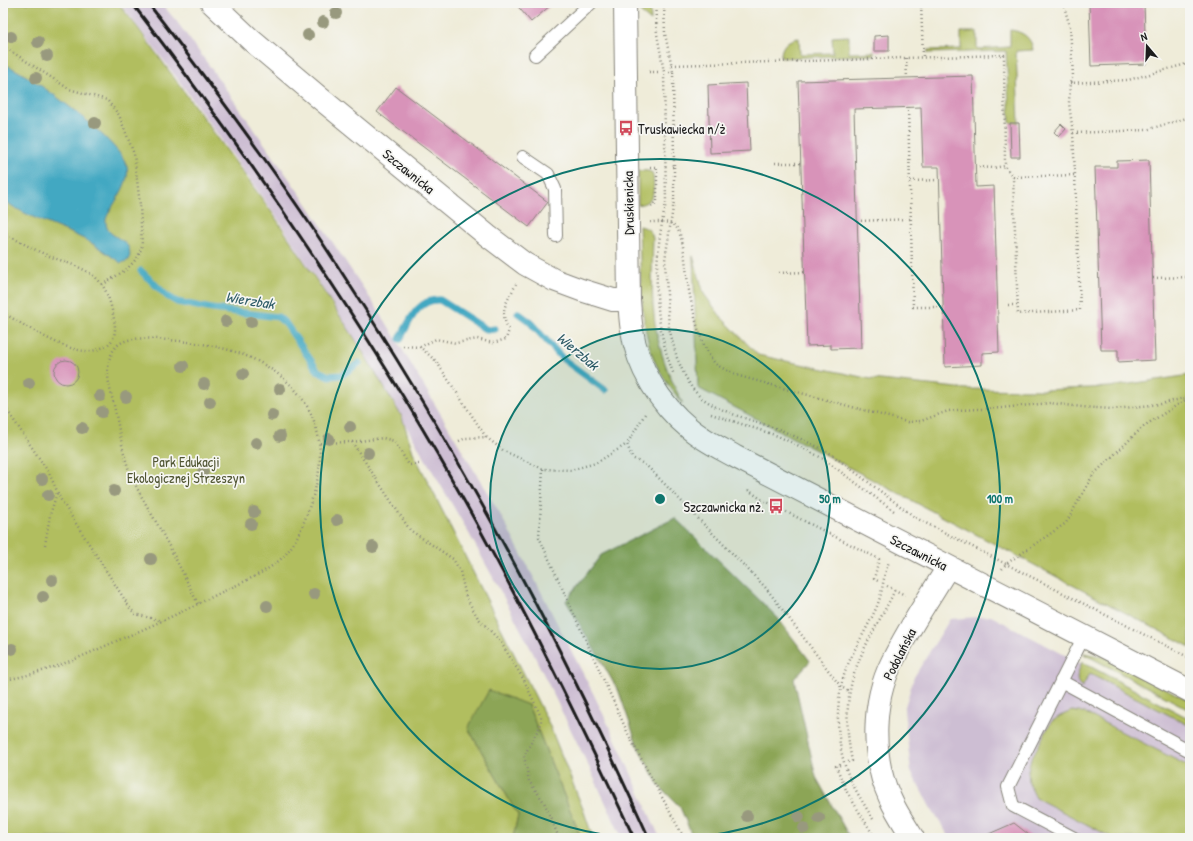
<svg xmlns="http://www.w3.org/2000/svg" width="1193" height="841" font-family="'Patrick Hand',sans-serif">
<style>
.industrial{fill:#cdbed3}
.green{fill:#b1be5f;stroke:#666d3e}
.forest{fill:#8ca556;stroke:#546039}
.water{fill:#42a8c2;stroke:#2f626f}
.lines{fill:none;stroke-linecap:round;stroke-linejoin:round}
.stream{stroke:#42a8c2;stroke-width:7}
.building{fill:#d893b9}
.lane-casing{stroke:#86847a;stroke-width:14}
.street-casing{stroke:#86847a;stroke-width:24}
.secondary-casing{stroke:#86847a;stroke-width:24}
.path{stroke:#86847a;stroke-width:2.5;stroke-dasharray:1 3;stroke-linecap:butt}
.lane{stroke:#fff;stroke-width:12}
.street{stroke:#fff;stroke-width:22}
.secondary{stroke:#fff;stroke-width:22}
.rail{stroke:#1c1c1c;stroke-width:3}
.tree{fill:#98997e}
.ring{fill:none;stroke:#0f766e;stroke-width:2}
.labels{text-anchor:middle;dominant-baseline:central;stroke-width:3.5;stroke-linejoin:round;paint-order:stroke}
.poi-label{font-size:14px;fill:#1c1c1c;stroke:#f6f6f2;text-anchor:start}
.street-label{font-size:14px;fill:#1c1c1c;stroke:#f6f6f2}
.park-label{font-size:14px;fill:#505533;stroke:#f6f6f2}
.water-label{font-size:15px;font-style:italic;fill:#2d5b67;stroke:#f6f6f2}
.centre{fill:#0f766e;stroke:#f6f6f2;stroke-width:2}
.ring-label{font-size:12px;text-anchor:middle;font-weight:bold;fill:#0f766e;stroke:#f6f6f2;stroke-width:3.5;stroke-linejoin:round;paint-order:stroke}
</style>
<rect width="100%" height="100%" fill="#f6f6f2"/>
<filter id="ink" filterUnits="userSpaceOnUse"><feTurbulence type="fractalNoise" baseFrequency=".025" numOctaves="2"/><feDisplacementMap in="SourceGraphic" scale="8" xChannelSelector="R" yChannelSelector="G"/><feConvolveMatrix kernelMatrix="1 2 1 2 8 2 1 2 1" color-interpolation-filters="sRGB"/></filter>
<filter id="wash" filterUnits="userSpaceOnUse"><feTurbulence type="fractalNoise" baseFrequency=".012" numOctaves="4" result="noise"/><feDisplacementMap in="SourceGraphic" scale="16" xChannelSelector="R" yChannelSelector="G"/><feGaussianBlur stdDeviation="0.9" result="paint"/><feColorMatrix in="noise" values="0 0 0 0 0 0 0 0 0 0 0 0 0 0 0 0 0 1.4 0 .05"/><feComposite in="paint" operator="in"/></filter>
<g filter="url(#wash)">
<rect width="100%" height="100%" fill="#efecd9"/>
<g class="industrial">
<polygon points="120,3 161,3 177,22 208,64 305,201 386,322 500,514 535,580 593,693 621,751 660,838 622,838 588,765 533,653 502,594 467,530 355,339 278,219 180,82"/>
<polygon points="991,616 1190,721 1190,838 950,838 930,807 911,772 904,710 914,677 950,619"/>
</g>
<g class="green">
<polygon points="3,3 118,3 138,28 273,214 355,339 402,417 413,452 549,724 583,809 593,838 581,838 528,705 468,728 518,815 513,838 3,838"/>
<polygon points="636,3 650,3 651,21 640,12"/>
<path d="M1010,30C1022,31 1032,38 1033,50L1016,51L1019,123H1010L1006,51L928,53V50L961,49V32H977V49L1010,47Z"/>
<path d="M849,36V53L874,52V55L781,58C780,46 788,39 799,38L800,54L833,53L832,37Z"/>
<path d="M638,171C642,171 648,170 651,172C655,175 654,192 652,197C649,202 643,204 638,205Z"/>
<path d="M639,226C646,227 651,230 653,238C652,274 650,312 660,347C665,367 674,386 683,404C674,392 664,380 657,366C638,328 641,268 639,226Z"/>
<polygon points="693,256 704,294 722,318 758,355 871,379 967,389 1043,390 1110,387 1190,375 1190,647 698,388"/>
<polygon points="1084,653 1105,657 1190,701 1190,710 1084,654"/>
<path d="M1082,662L1190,719V726L1090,674L1082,687C1073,680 1079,671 1082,662Z"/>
<polygon points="1072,711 1085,713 1190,767 1190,838 1113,838 1036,798 1029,784 1028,771 1031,759 1051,722 1060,716"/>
</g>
<g class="forest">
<polygon points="675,518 777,617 810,661 794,679 816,777 850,838 693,838 680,807 659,786 638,747 619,692 566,601 601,555"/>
<polygon points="489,690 528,705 581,838 513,838 518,815 468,728"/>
</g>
<path class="water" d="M3,64C27,71 123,143 127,167C130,181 118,197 111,209C109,213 105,218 106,223C107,241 135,236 129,260L121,263C109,255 98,246 84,239C57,226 28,218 3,200Z"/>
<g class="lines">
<g class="stream">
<polyline points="141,271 167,296 177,302 212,309 278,317 286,324 318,371 329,376 342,375 359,363"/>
<polyline points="518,313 529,321 563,359 605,390"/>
<path d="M400,339C409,323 417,298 440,300L487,330L495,329"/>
</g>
</g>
<g id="blocks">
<g class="building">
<polygon points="515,3 550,3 551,5 531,22"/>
<polygon points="1089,3 1144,3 1146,64 1091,66"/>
<polygon points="889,35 889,51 874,51 874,36"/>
<polygon points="973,76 976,187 994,186 999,352 982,353 982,365 945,367 939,167 923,167 921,107 854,109 861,348 831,349 831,345 807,346 798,81"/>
<polygon points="746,83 747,109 748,109 750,151 710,153 708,85"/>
<polygon points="396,87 548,202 529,227 377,112"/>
<polygon points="1010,123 1019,123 1020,157 1011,157"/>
<polygon points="1061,124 1066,129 1059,137 1054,132"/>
<polygon points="1149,160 1155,360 1118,362 1118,350 1101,350 1095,167 1117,167 1117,161"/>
<circle cx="66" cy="372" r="12"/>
<polygon points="1014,823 1033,838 983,838 982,837"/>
</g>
</g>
</g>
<g filter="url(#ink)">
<use href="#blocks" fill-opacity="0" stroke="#86847a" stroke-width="1"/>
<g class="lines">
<g class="lane-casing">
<g id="lane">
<polyline points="535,55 591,3"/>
<polyline points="523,157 548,174 555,189 556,236"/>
<polyline points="1061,681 1190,751"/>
<polyline points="1074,838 1013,806 1008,787 1084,636"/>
</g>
</g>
<g class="street-casing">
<polyline id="street" points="212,3 251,40 321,99 488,236 525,264 554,280 581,290 613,300 629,300"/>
</g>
<g class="secondary-casing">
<g id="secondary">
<path d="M625,3L629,300C630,310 630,320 632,330C637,367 660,404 689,428C703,440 720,448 736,457L1190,691"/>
<path d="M913,838C905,825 896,812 890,798C871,757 872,702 892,662C908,629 929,598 948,567"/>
</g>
</g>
<g class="path">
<path d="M655,3L657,34L664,72L666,203C653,260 652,321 674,375"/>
<polyline points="664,3 665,34 673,72"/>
<polyline points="921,3 923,57"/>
<polyline points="3,46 69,89 107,100 119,115 134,154 140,205 142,246 138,257 127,269 102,285"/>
<polyline points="906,58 907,78"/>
<polyline points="672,65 1004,55 1005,166 1013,177 1018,314 1080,310 1075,175 1073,133 1069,103 1070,83 1073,76 1070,27 1063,3"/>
<polyline points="649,72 660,72"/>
<polyline points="669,72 673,72 674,167 670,167"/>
<polyline points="1070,83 1128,80 1190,63"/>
<polyline points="908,107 913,307 940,307"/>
<polyline points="1073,133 1146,130 1190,117"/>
<polyline points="775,163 801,163"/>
<polyline points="650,167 657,167 657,202 651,207"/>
<polyline points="674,167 674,201 665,260 669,328 677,358 684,374 692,388 700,397 716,407 735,415 781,430 827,451 916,518 1190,658"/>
<polyline points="979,167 993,168 1005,166"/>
<polyline points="1013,177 1075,175"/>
<polyline points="910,181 938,180"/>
<polyline points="857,221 911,219"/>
<path d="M650,222C657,222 667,221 674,225C684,231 686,272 688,284C691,304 701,352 717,365C723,369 732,372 739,376L907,422L921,421L948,411L958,410L1001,408L1050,403L1082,407L1114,409L1161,404L1188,397"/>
<path d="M3,232C18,241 33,249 49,256C64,262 84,267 96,278C107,287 111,305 114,319C116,330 116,339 106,346C100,349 92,352 85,351C60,349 25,325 3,313"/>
<polyline points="779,273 805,272"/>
<polyline points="1153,278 1190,277"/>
<polyline points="1008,305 1018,305"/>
<polyline points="403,346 420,347 436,361 486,437"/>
<path d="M420,347L436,339L456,343L477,339L493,343L506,339L509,330C498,310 507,303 516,284"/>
<polyline points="3,404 49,473 61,500 130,608 135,614 162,621"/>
<polyline points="645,414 627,444 632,458 646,465 766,588 841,687 849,691"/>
<polyline points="711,414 778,436 799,446 822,458 894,511"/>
<polyline points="459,441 466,438 486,437 504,451 543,469 571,470 596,463 627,444"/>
<polyline points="352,442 383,438 394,441 409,465 419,464"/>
<polyline points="320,443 352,442 410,530 453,559 460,571 466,597 478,618 500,641 524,680 541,717 541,724 524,756 529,781 544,802 559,838"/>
<polyline points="543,469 539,537 630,738 684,838"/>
<polyline points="748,490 761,499 879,559 874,579 880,582"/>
<polyline points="45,545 50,515 57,493"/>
<polyline points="1002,569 1006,564 1066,523 1093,475 1144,426 1190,397"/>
<polyline points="887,586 905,595"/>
<path d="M3,680C45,674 83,656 121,639C154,625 186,610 218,594C240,583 267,573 284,556C298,541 306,518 312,499C331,445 316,396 266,366C237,348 202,343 169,340C151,339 120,333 112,353C103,371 111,391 115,410C120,433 123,458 133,480C141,497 152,514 161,531C174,555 186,579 198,604"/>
<path d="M848,762L852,761C845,726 845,692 860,658C870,635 884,613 895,590"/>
<polyline points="840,765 836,766 847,792 875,838"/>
<path d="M873,819C865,806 857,793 850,779C836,747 834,705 845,672C853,649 868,628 877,606C883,592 883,575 889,562"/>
</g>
<use href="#lane" class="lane"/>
<use href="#street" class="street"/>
<use href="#secondary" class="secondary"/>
<g class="rail">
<path d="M132,3C249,156 359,316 454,483C520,599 578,718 634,838"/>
<path d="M148,3C213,87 277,173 335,262C396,356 455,453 508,552C559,646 605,741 649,838"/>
</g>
</g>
<g class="tree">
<circle cx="336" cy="13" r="6"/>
<circle cx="323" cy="22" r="6"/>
<circle cx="308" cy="35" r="6"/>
<circle cx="11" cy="37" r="6"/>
<circle cx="38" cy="42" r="6"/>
<circle cx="47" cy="56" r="6"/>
<circle cx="36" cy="78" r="6"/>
<circle cx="95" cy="123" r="6"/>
<circle cx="226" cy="321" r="6"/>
<circle cx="251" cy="322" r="6"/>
<circle cx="183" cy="366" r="6"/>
<circle cx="243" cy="374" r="6"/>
<circle cx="29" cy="383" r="6"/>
<circle cx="204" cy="384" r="6"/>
<circle cx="280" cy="389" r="6"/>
<circle cx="100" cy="396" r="6"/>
<circle cx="126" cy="397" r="6"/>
<circle cx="210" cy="402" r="6"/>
<circle cx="102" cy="412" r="6"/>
<circle cx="272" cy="415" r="6"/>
<circle cx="350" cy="427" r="6"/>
<circle cx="82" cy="428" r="6"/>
<circle cx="280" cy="436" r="6"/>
<circle cx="329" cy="439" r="6"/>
<circle cx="256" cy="443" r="6"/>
<circle cx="368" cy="453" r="6"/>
<circle cx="203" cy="472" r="6"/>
<circle cx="42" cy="479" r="6"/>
<circle cx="114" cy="491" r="6"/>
<circle cx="48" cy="495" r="6"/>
<circle cx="254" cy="512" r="6"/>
<circle cx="337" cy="520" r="6"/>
<circle cx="251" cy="524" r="6"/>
<circle cx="373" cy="547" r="6"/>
<circle cx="151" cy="559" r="6"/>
<circle cx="52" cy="580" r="6"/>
<circle cx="314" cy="594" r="6"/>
<circle cx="43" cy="597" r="6"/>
<circle cx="267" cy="606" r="6"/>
<circle cx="12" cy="649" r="6"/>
<circle cx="747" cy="816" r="6"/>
<circle cx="799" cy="817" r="6"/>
<circle cx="819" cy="818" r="6"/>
<circle cx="804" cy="828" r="6"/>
</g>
</g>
<circle cx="660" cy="499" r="170" fill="#0f766e" fill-opacity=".12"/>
<g class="ring">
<circle cx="660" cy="499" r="170"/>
<path d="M633 838A340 340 0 1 1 687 838"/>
</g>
<defs>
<g id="bus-bare" transform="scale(1.2)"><path d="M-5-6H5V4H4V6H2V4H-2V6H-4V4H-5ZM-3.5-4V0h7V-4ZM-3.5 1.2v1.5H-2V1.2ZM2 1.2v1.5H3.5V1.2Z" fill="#d1495b" stroke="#f6f6f2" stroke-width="2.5" paint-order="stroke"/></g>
</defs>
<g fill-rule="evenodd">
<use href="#bus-bare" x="626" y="128"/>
<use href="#bus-bare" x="776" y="506"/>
</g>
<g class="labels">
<g class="poi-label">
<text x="638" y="128">Truskawiecka n/ż</text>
<text x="764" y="506" text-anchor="end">Szczawnicka nż.</text>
</g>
<g class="street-label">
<text transform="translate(409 171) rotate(39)">Szczawnicka</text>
<text transform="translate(628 203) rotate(-91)">Druskienicka</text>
<text transform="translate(919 552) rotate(27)">Szczawnicka</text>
<text transform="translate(899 654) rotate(-63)">Podolańska</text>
</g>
<g class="park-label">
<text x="186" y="461">Park Edukacji<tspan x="186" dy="16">Ekologicznej Strzeszyn</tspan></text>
</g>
<g class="water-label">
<text transform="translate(250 300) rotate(9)">Wierzbak</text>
<text transform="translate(578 351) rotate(40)">Wierzbak</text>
</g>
</g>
<circle cx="660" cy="499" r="6" class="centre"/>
<g class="ring-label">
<text x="830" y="503">50 m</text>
<text x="1000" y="503">100 m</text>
</g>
<rect width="1193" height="841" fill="none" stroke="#f6f6f2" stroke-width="16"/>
<g transform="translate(1147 46) rotate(341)" stroke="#f6f6f2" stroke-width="3" paint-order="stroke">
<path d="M0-3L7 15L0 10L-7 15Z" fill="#1c1c1c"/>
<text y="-6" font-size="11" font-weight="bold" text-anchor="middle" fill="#1c1c1c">N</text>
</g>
</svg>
